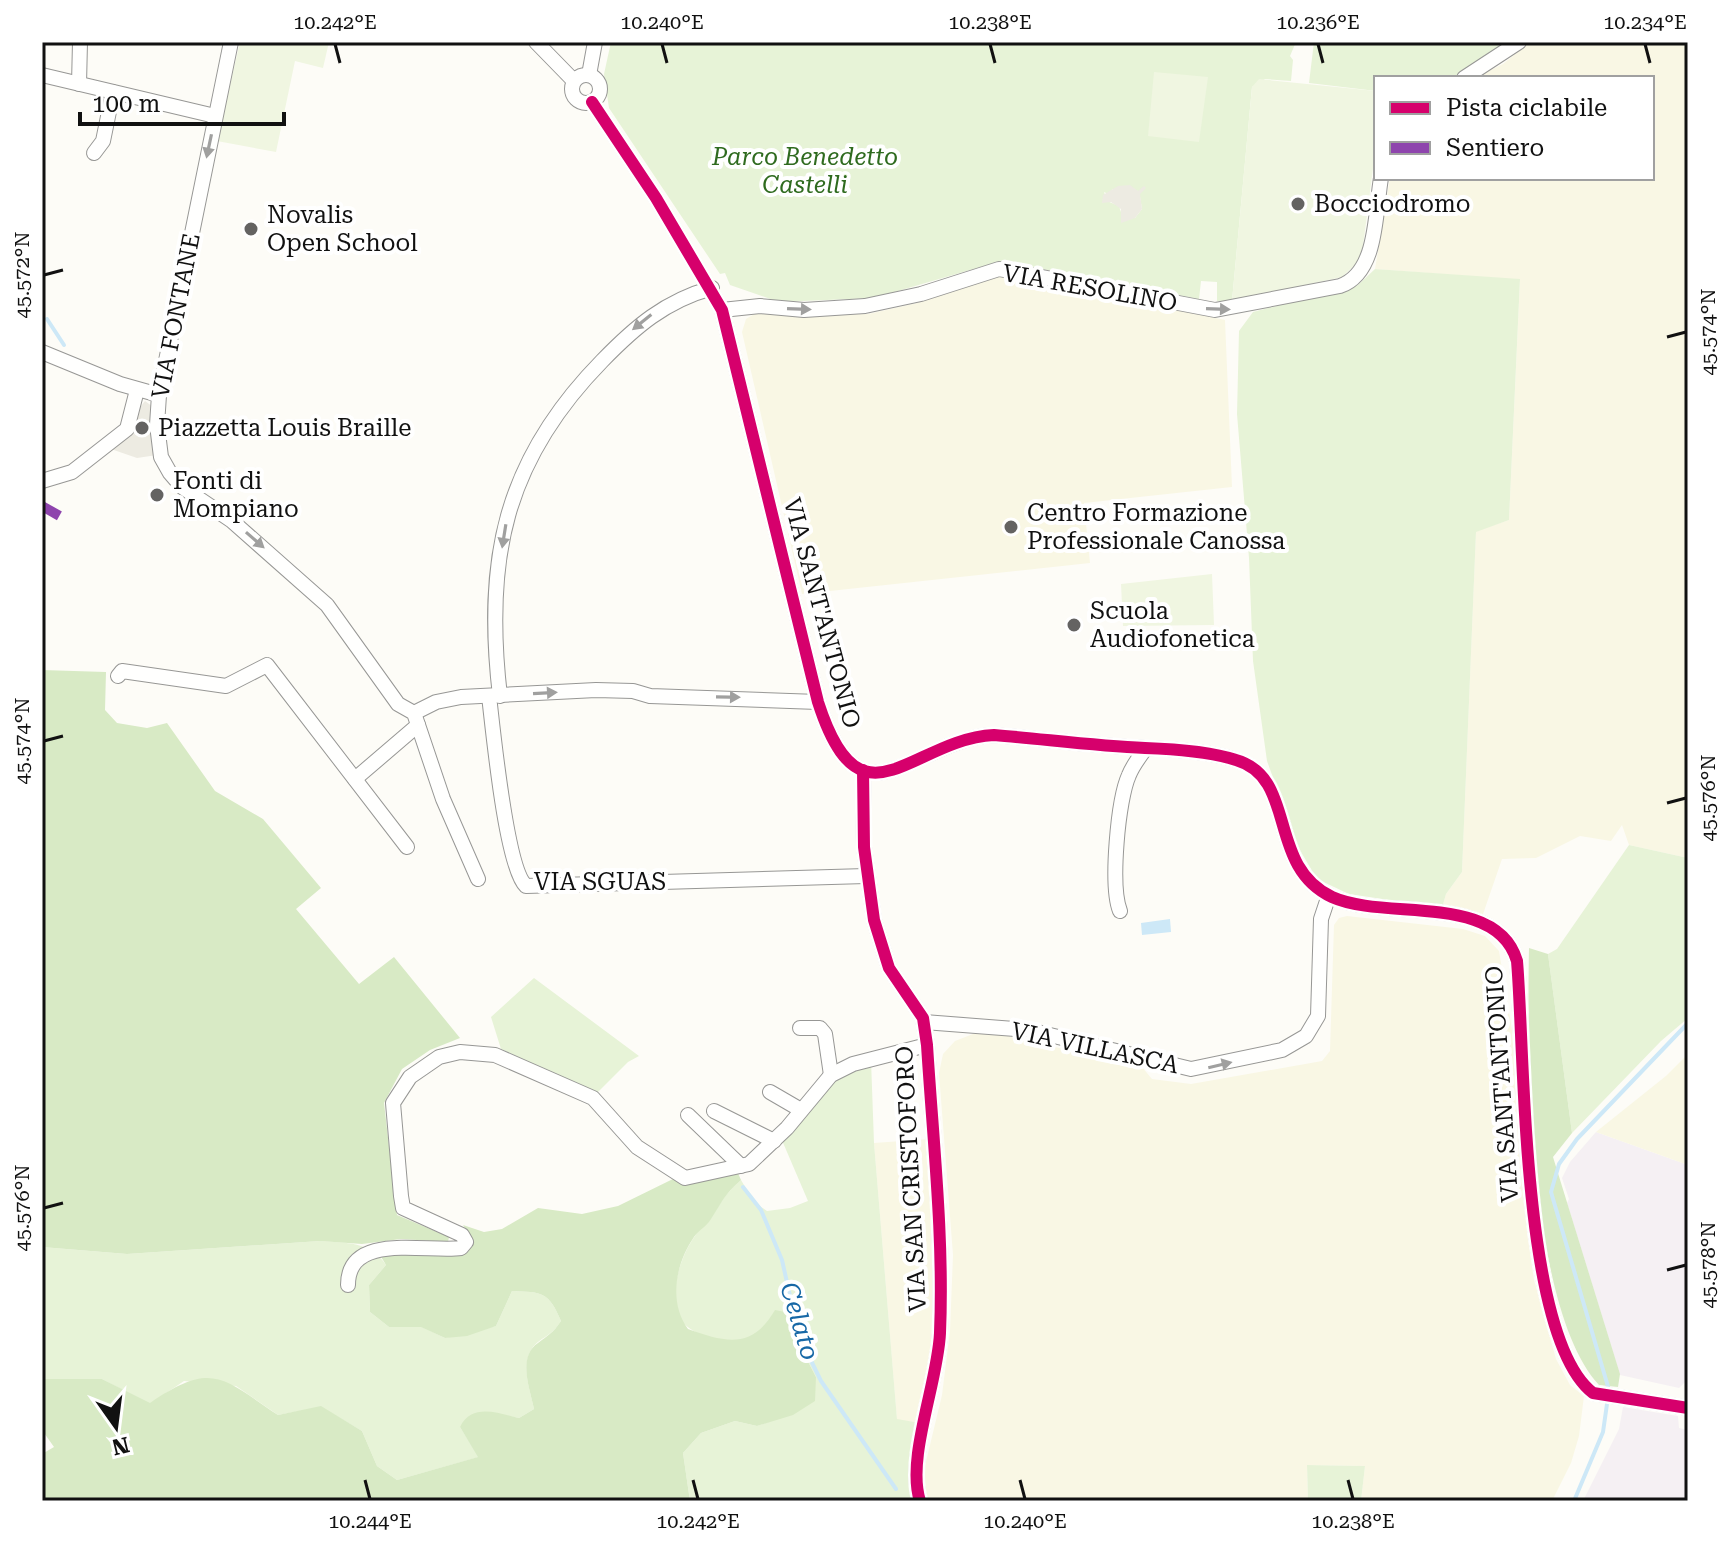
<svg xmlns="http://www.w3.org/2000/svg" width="1730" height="1543" font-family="'Roboto Serif',serif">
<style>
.industrial{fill:#f5f0f3}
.farmland{fill:#f9f7e4}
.green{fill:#e7f3d7;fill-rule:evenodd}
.forest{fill:#d8eac5}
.pitch{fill:#f0f6e1}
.plaza{fill:#edebe2}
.water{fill:#cde8f7}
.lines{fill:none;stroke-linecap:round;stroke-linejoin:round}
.stream{stroke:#cde8f7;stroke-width:4}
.minor-casing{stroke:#979795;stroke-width:16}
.minor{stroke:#fffffe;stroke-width:14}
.quiet{stroke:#8e44ad;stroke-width:10;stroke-dasharray:20 10;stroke-linecap:butt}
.cycleway-casing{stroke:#fff;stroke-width:17}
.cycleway{stroke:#d6006c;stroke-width:12}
.oneway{fill:#a0a09f}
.ticks{fill:none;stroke:#111;stroke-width:3}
.poi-dot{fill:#646362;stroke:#fff;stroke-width:3}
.labels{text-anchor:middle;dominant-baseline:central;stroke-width:8;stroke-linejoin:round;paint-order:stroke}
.park-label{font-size:24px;font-style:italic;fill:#2f6b1f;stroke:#fff}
.poi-label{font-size:24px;fill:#111;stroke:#fff;text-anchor:start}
.street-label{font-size:24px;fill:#111;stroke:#fff}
.water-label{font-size:26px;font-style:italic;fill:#1768a6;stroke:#fff}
.neatline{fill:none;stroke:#111;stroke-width:3}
.ticks-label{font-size:20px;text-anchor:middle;fill:#111}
</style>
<rect width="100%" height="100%" fill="#fdfcf7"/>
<g class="industrial">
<polygon points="1596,1132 1688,1165 1688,1379 1679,1388 1620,1375 1567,1203 1569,1199 1562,1178 1570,1162"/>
<polygon points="1623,1407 1678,1416 1679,1428 1688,1430 1688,1501 1583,1501 1619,1429"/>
</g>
<g class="farmland">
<polygon points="1530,42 1688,42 1688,858 1629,845 1622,825 1611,841 1580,836 1536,858 1502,859 1482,917 1442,908 1446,894 1462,872 1476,531 1509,520 1520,280 1375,269 1390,178 1652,178 1652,78 1474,78 1503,64"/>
<polygon points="993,276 1013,276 1067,285 1225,320 1232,487 1084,503 1090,563 802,594 742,332 746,319 759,311 868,314 917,303"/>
<polygon points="1347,916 1463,929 1485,936 1499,951 1512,1030 1527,1233 1534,1280 1556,1359 1570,1385 1584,1396 1579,1436 1571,1463 1552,1501 1361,1501 1365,1466 1307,1465 1308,1501 927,1501 924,1470 942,1395 950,1331 953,1255 939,1073 943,1054 955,1041 973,1034 999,1034 1142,1067 1152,1079 1191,1084 1322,1061 1330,1051 1334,925 1339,918"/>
<polygon points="1688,1054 1688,1165 1596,1132 1666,1076"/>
<polygon points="929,1139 934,1223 935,1339 920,1423 897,1420 874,1143"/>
</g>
<g class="green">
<path d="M611,42H753L766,45L767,42H1296L1290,56L1293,60L1291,81L1265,79L1252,87L1232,301H1217V282L1201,281L1199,299L1001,261L874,298L779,302L730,285L725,273L720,274L609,108L604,74ZM1113,189L1139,191L1142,209L1135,218H1123L1119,206L1107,201L1104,192L1108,194Z"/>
<polygon points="1314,42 1501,42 1497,49 1452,78 1376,78 1376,91 1309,83"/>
<polygon points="1375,269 1520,279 1509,520 1476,532 1462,872 1446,894 1442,908 1349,894 1317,879 1298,847 1267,761 1253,661 1249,558 1237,414 1239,331 1253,312 1358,285"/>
<polygon points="1629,845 1688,858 1688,1018 1661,1041 1572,1133 1548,954 1557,949"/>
<polygon points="534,978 639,1056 628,1062 596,1094 501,1049 491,1017"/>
<path d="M871,1060L874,1143L897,1419L920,1423L909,1470L913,1501H690L683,1453L701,1433L735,1421L757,1426L773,1420L816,1377L800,1346L794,1321L775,1311C768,1321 764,1333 751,1338C732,1346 689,1337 679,1317C668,1294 681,1255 695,1236C699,1229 707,1225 711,1218C722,1201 724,1195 741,1180L754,1202L767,1211L790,1208L808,1201L781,1138L833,1077Z"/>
<path d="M320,1241C345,1243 371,1241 386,1265L369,1285L370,1312L389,1327H422L445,1338L496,1326L512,1291C542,1292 549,1292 561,1321C551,1337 541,1337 533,1347C520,1365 530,1389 534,1409L519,1418L498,1414L460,1427L479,1457L397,1480L377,1466L362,1431L321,1407L278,1415L236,1386L184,1381L150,1404L102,1379H42V1247L127,1254Z"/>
<polygon points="1307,1465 1365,1466 1361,1501 1308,1501"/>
</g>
<g class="forest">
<polygon points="42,670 106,672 105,710 117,723 147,728 167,723 215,791 263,819 321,888 296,909 359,984 394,957 460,1038 430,1050 402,1069 384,1103 397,1215 449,1237 448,1242 401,1239 362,1244 320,1241 127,1254 42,1247"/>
<path d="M1529,948L1548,954L1572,1133L1553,1157L1620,1374L1618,1387L1599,1385C1528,1308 1527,1052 1529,948Z"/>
<path d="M737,1171L741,1180C723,1196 723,1201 711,1219C707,1226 699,1230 694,1237C676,1263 668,1302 688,1329C727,1343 752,1349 775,1310L785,1312L794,1321L800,1346L816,1377L815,1401L793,1415L757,1426L735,1421L701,1433L683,1453L690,1501H42V1454L54,1447L42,1430V1379H102L150,1403C212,1361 221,1377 278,1415L321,1406L362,1431L377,1466L397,1480L478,1457L460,1427C472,1403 497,1413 519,1418L534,1409C530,1389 517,1357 538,1343C548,1335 553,1333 561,1321C549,1292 542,1292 512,1291L496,1326L467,1336L445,1338L421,1327H389L370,1312L369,1285L386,1265L380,1255H454L470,1236L463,1225L484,1232L502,1229L538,1208L582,1214L618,1206L677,1177Z"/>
</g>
<g class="pitch">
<polygon points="240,42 329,42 323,68 295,61 276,152 217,141"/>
<polygon points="1154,72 1208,77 1199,142 1148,136"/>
<polygon points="1259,79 1376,91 1376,145 1363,246 1358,262 1342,277 1232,301 1252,87"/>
<polygon points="1212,574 1214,625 1123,626 1121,584"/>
</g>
<g class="plaza">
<polygon points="1130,185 1138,191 1144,186 1146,188 1140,194 1142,209 1135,218 1121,223 1121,209 1111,202 1102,203 1103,195 1118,186"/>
<polygon points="145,401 153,407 157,455 137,458 108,448"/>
</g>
<polygon class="water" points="1170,919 1171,932 1142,935 1141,923"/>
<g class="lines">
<g class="stream">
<polyline points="47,319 64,345"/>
<polyline points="743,1187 761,1210 782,1260 799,1336 821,1381 896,1489"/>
<polyline points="1574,1501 1603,1432 1609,1390 1551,1192 1559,1164 1577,1139 1688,1023"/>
</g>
<g class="minor-casing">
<g id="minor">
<polyline points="231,42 159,395 157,425 161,457 170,473 182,487 232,521 327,605 398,704 414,713 443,799 478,879"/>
<polyline points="536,42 574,81"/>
<polyline points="42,75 215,116"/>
<polyline points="589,75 595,42"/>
<circle cx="586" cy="89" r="14"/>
<polyline points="1464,78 1519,42"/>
<polyline points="79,84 80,42"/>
<path d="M592,102L656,198L722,310L818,702C861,836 911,739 994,735C1044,739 1095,746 1145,748C1174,749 1208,751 1236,760C1298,778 1266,866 1332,897C1385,921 1497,892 1517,961C1525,1053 1521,1338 1593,1393L1688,1408"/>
<polyline points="94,153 103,141 113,92"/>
<path d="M722,310L760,306L804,310L865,306L921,294L999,269L1215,310L1340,286C1378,273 1375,212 1381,178"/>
<polyline points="42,352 120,384 159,395"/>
<polyline points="42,481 72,472 127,429 137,390"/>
<polyline points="118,676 122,671 226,686 267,665 407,847"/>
<path d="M489,696C493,729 506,868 526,886L866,876"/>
<path d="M500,696C484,560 504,461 602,361C635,327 665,301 712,288"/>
<polyline points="414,713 436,702 461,697 596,690 633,691 650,696 818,702"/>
<path d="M863,770L864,847L874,920L889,968L923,1018L927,1045C933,1141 944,1237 940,1333C938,1382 906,1458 920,1501"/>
<polyline points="355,779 418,725"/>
<path d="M1120,911C1110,886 1118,799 1129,775C1133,765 1140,756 1146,748"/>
<polyline points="924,1022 1029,1030 1191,1069 1282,1050 1306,1036 1318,1016 1321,919 1329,895"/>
<polyline points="800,1028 820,1028 825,1034 831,1075"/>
<polyline points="770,1092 801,1110"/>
<polyline points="714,1111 774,1141"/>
<polyline points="688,1115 741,1166"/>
<path d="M348,1285C348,1231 429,1253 461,1248L466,1242L462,1235L403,1208L401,1196L393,1103L410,1077L439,1057L460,1052L495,1055L593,1098L637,1147L685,1178L749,1164L787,1128L831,1075L853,1064L927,1045"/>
</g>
</g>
<use href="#minor" class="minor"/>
<polyline class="quiet" points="42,506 65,519"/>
<g class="cycleway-casing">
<g id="cycleway">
<path d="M592,102L656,198L722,310L818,702C861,836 911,739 994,735C1044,739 1095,746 1145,748C1174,749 1208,751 1236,760C1298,778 1266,866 1332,897C1385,921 1497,892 1517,961C1525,1053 1521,1338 1593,1393L1688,1408"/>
<path d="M863,770L864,847L874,920L889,968L923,1018L927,1045C933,1141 944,1237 940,1333C938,1382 906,1458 920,1501"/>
</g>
</g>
<use href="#cycleway" class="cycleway"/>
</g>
<defs><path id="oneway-solid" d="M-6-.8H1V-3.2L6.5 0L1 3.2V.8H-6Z" transform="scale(2)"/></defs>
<g class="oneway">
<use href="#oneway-solid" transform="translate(209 146) rotate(102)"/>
<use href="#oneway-solid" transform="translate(799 309) rotate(2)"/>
<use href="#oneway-solid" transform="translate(1218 309) rotate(2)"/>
<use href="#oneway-solid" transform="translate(642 322) rotate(141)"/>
<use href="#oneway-solid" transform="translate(504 536) rotate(99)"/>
<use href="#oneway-solid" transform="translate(255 540) rotate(41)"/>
<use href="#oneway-solid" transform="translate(545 693) rotate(-3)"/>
<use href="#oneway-solid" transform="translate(728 697) rotate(1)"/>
<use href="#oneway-solid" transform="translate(1220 1065) rotate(-13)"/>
</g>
<path class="ticks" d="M335,44L340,63M662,44L667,63M990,44L995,63M1318,44L1323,63M1645,44L1650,63M44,275L63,270M1667,337L1686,332M44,741L63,736M1667,803L1686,798M44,1208L63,1203M1667,1270L1686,1265M365,1480L370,1499M693,1480L698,1499M1020,1480L1025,1499M1348,1480L1353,1499"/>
<g class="poi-dot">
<circle cx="1298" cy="204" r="8"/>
<circle cx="251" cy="229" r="8"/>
<circle cx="142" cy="428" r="8"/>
<circle cx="157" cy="495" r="8"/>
<circle cx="1011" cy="527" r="8"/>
<circle cx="1074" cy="625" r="8"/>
</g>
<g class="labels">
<g class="park-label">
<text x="805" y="157">Parco Benedetto<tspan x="805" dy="28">Castelli</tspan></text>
</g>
<g class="poi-label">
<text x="1314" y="204">Bocciodromo</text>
<text x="267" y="215">Novalis<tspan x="267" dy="28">Open School</tspan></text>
<text x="158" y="428">Piazzetta Louis Braille</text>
<text x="173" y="481">Fonti di<tspan x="173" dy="28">Mompiano</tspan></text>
<text x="1027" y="513">Centro Formazione<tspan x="1027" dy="28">Professionale Canossa</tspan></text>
<text x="1090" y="611">Scuola<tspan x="1090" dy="28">Audiofonetica</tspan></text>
</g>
<g class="street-label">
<text transform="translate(1090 288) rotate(10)">VIA RESOLINO</text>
<text transform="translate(176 316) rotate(-79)">VIA FONTANE</text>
<text transform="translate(822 613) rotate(75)">VIA SANT'ANTONIO</text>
<text x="600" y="882">VIA SGUAS</text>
<text transform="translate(1095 1048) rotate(12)">VIA VILLASCA</text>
<text transform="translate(1502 1084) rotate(-94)">VIA SANT'ANTONIO</text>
<text transform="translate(911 1179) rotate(-93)">VIA SAN CRISTOFORO</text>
</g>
<g class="water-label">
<text transform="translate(800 1321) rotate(73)">Celato</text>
</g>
</g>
<rect width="1730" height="1543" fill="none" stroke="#ffffff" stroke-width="88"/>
<rect x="1374" y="76" width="280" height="104" fill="#ffffff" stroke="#a0a0a0" stroke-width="2"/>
<rect x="1390" y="102" width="40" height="12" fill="#d6006c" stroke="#a0a0a0" stroke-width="2"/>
<text x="1446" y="116" font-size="24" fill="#111111">Pista ciclabile</text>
<rect x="1390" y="142" width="40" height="12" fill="#8e44ad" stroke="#a0a0a0" stroke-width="2"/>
<text x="1446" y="156" font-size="24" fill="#111111">Sentiero</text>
<g transform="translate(116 1427) rotate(166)" stroke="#ffffff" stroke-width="6" paint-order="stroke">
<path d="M0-6L14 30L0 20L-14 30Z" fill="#111111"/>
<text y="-12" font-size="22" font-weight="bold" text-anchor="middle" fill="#111111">N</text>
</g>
<path d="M80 112v12h204v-12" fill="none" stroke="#111111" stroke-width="4"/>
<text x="92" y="112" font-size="24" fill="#111111" stroke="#ffffff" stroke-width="6" paint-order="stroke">100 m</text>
<rect x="44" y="44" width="1642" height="1455" class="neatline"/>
<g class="ticks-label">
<text x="335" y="29">10.242°E</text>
<text x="662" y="29">10.240°E</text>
<text x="990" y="29">10.238°E</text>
<text x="1318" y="29">10.236°E</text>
<text x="1645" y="29">10.234°E</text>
<text transform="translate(22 275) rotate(-90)" y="7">45.572°N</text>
<text transform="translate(1708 332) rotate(-90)" y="7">45.574°N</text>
<text transform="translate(22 741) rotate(-90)" y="7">45.574°N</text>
<text transform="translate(1708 798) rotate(-90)" y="7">45.576°N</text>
<text transform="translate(22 1208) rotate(-90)" y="7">45.576°N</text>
<text transform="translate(1708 1265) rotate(-90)" y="7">45.578°N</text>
<text x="370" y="1528">10.244°E</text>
<text x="698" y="1528">10.242°E</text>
<text x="1025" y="1528">10.240°E</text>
<text x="1353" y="1528">10.238°E</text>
</g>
</svg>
